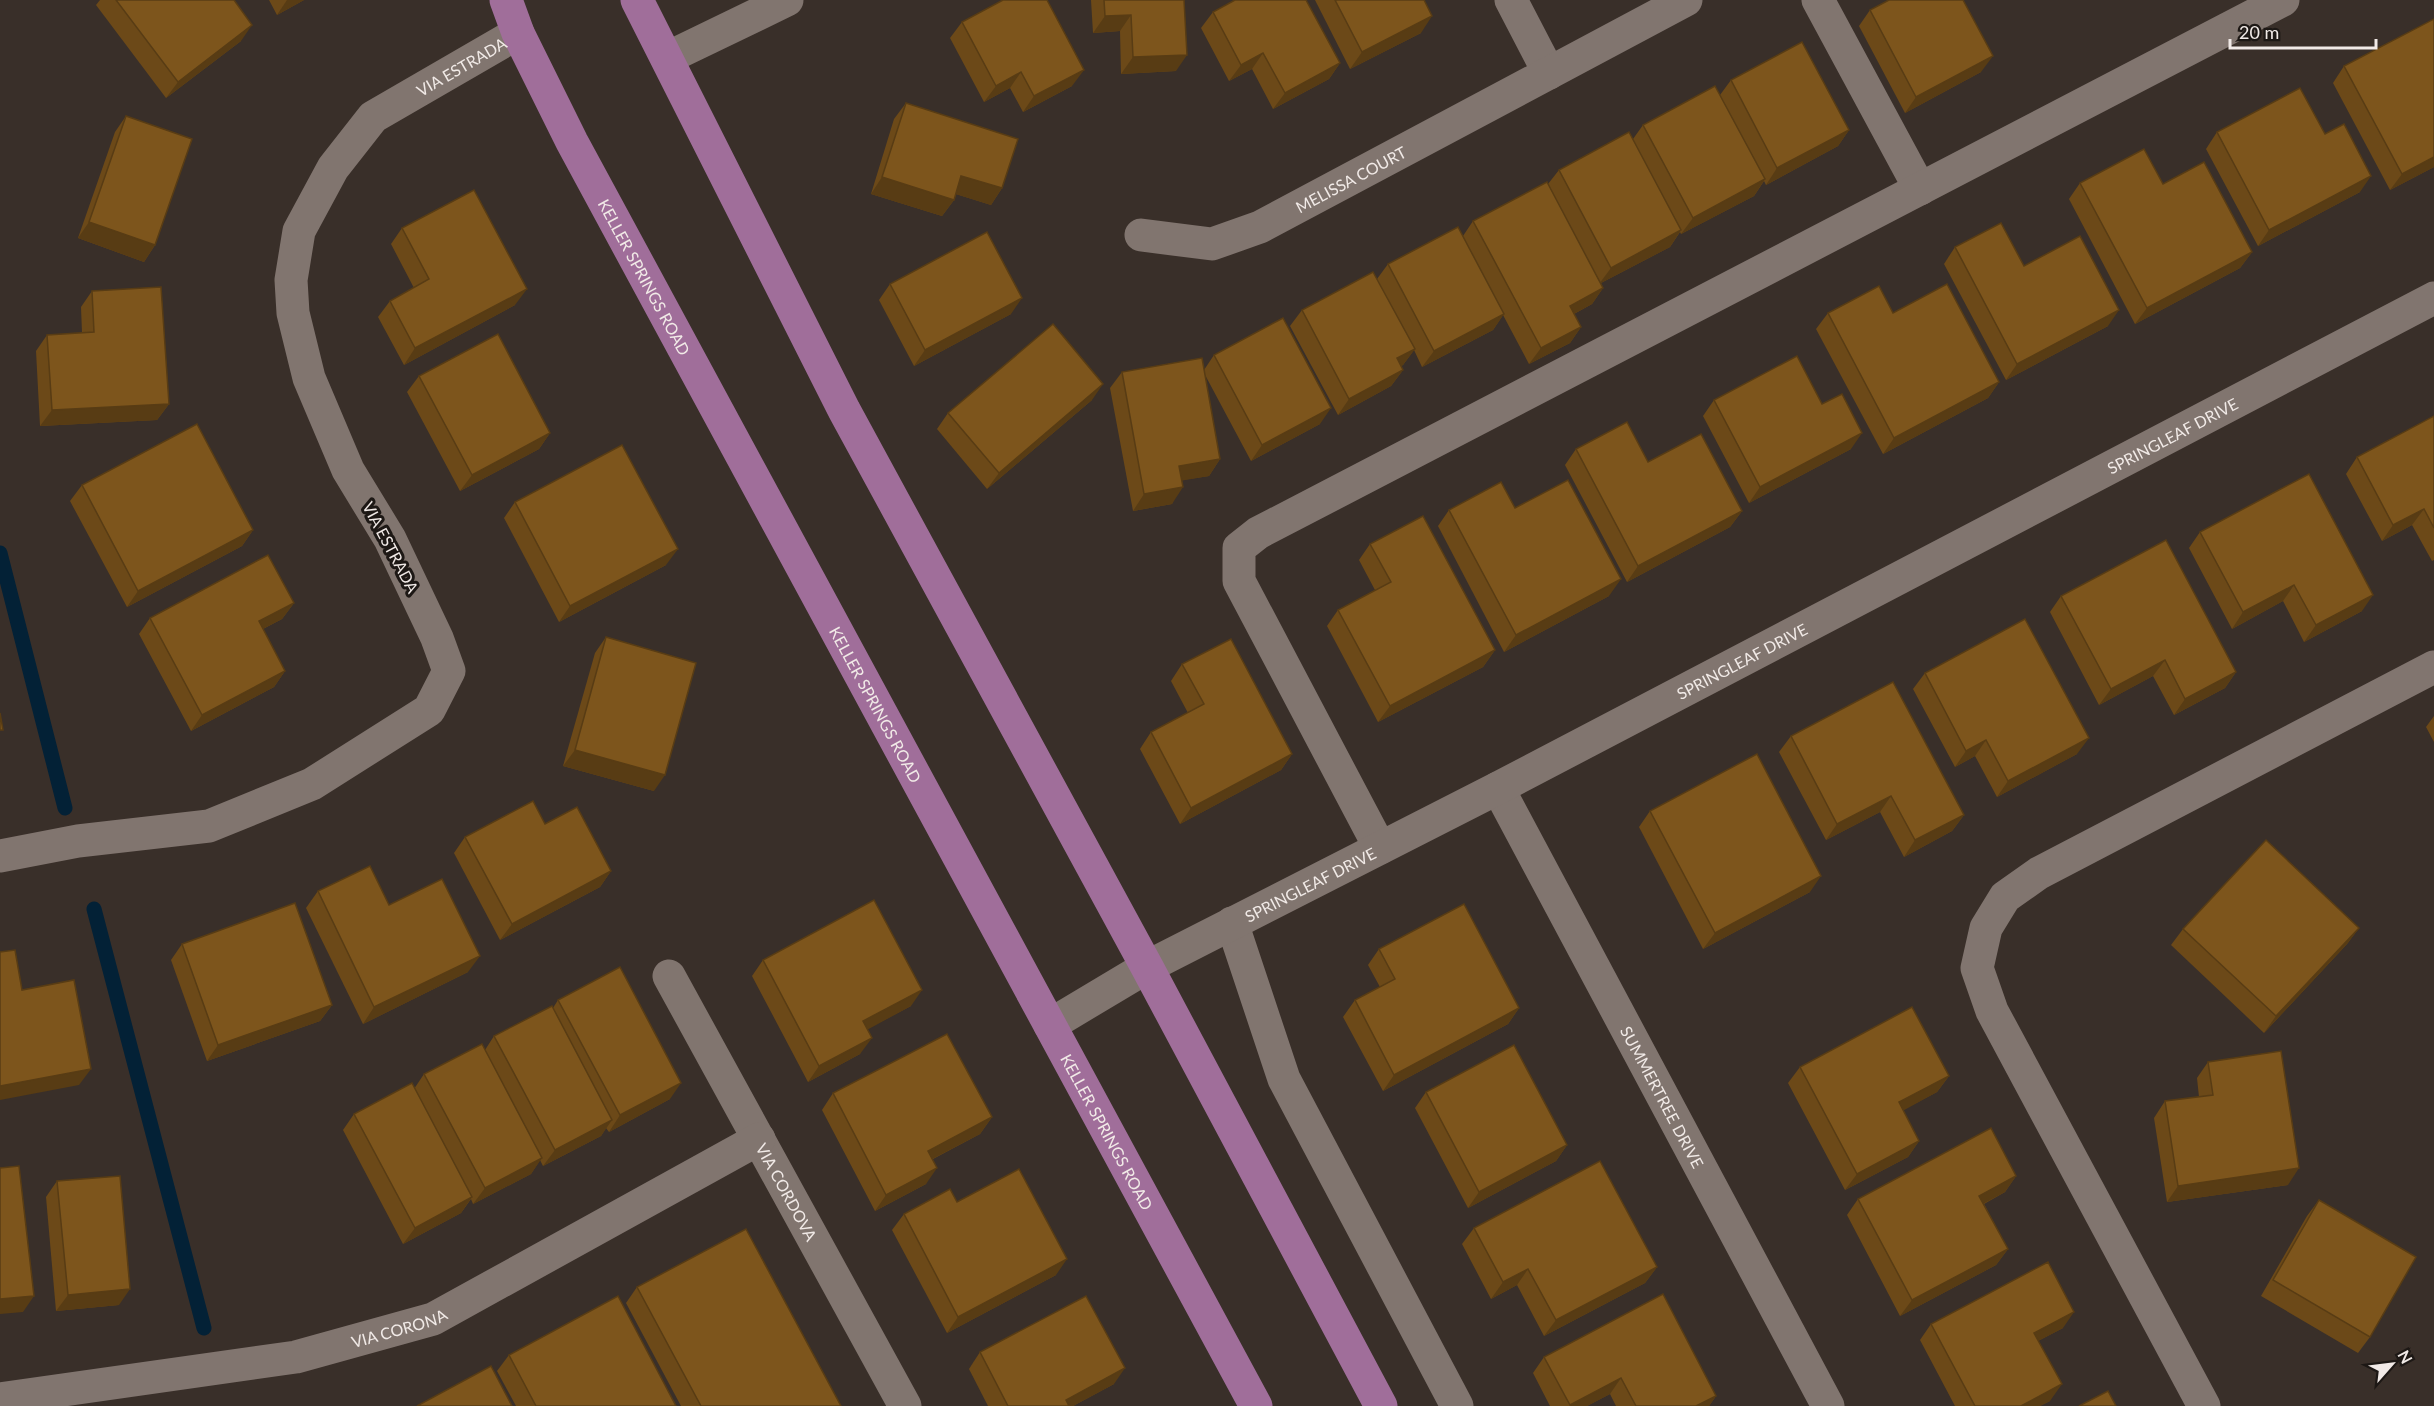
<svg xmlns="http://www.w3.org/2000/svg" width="2434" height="1406" font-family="Lato,sans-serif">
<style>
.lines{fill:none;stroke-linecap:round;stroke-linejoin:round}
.stream{stroke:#032136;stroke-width:15}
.minor{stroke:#81756f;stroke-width:33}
.major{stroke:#a06e9a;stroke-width:33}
.wall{fill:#6c4918}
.shaded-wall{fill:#583c14}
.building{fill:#7d551c;stroke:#583c14;stroke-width:1.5}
.labels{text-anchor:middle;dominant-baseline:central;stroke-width:6;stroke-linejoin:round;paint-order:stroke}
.street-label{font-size:16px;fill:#f1eae7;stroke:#1d1815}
</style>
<rect width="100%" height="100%" fill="#392f29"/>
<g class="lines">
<g class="stream">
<polyline points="0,553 65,808"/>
<polyline points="94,909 204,1328"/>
</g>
<g class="minor">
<polyline points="1511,0 1549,73"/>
<polyline points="1818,0 1920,189"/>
<polyline points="667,58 787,0"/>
<path id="s1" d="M1141,235L1212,244L1260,227L1686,0"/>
<path id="s2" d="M1498,788L1828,1406"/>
<polyline points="1380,848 1239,581 1239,548 1258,533 2283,0"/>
<path id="s3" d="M0,856L78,841L209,826L312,784L429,710L449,671L437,638L390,539L348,470L309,378L293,313L291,280L299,231L333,168L373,117L518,33"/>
<polyline points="1232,923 1284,1079 1457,1406"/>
<path id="s4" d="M669,976L905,1406"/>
<path id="s5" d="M1050,1025L1147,967L1498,788L2434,298"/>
<path id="s6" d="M0,1399L296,1357L433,1319L759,1139"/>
<polyline points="2204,1406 1992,1011 1977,968 1986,928 2005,897 2039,873 2434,667"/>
</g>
<g class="major">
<path id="s7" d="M506,0L518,33L572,142L1256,1406"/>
<polyline points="637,0 844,410 1147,967 1381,1406"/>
</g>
</g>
<g class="wall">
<polygon points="100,0 234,0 241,41 166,98 96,5"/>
<polygon points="269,0 304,0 277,15"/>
<polygon points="1091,0 1184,0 1176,71 1121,74 1120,31 1093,33"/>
<polygon points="1315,0 1424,0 1421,33 1350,69"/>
<polygon points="1870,10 1981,72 1905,113 1859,26"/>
<polygon points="1213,12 1340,63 1329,79 1273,109 1252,69 1229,81 1201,28"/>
<polygon points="2434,19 2434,167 2390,190 2333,83 2344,66"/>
<polygon points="962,22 1072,86 1023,112 1010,88 984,102 950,38"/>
<polygon points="1731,80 1849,130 1838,146 1766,185 1764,181 1754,196 1681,234 1680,232 1670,247 1601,283 1603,288 1592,304 1574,314 1581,327 1570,343 1529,364 1503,315 1493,330 1422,367 1414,350 1403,365 1401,366 1403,370 1391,386 1338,415 1290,326 1302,310 1377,279 1388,264 1463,236 1473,221 1548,184 1559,170 1633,139 1643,125 1720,95"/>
<polygon points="906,103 1002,188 991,205 956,194 954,200 942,216 871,194 894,119"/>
<polygon points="126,116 155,245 144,262 78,238 115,132"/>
<polygon points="2217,132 2325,134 2360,192 2258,246 2206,149"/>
<polygon points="2080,183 2163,184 2252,252 2240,268 2135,324 2069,199"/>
<polygon points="402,228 515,305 404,365 378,317 390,301 414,288 391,244"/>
<polygon points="1955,247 2024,266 2108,326 2006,380 1944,264"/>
<polygon points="890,284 1011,314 914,366 879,300"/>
<polygon points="92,291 169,404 157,420 40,426 36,351 47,335 82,333 81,307"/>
<polygon points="1828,313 1999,382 1988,398 1883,454 1816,329"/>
<polygon points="1214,355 1320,424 1251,461 1204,373 1220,459 1209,476 1182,480 1172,504 1133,511 1110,388 1122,372 1204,370"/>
<polygon points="419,376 550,433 539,449 460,491 407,392"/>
<polygon points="1092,400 987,489 937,429 948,413"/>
<polygon points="1714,400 1822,404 1851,449 1749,503 1703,416"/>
<polygon points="2434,416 2434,560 2432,561 2412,525 2382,541 2346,474 2357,457"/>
<polygon points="1576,449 1648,462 1742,511 1730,527 1627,582 1565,465"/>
<polygon points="82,485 253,530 242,546 127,607 70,501"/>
<polygon points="515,502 666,565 559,622 504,518"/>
<polygon points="1515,508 1609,596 1504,652 1438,526 1449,510"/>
<polygon points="2200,532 2362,611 2304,642 2283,601 2232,629 2189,548"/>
<polygon points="1370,544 1495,650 1483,667 1378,722 1327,626 1338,610 1375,590 1359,560"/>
<polygon points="2061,596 2236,672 2225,688 2174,715 2153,676 2099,705 2050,612"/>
<polygon points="294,603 282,619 263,629 285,671 274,687 191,731 139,634 150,618"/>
<polygon points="606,637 654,791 563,766 595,653"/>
<polygon points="1182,664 1292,754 1281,770 1180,824 1140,749 1151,732 1188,713 1171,681"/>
<polygon points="1925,673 2077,754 1997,797 1975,756 1955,767 1913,689"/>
<polygon points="2434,716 2434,742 2426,727"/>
<polygon points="1791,736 1964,815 1952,831 1904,857 1880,812 1826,840 1779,752"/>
<polygon points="1650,811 1810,892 1703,949 1639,827"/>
<polygon points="545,824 611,871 600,887 500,940 454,853 465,837"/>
<polygon points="318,891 468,972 363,1024 306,908"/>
<polygon points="2359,928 2347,944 2264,1033 2171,945 2183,929"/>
<polygon points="182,944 332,1005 320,1021 207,1061 171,960"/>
<polygon points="1379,949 1519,1008 1508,1024 1383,1091 1343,1017 1355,1000 1380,987 1368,965"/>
<polygon points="763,960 911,1006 867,1029 860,1054 808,1082 752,976"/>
<polygon points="558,1000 670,1099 609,1132 606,1128 601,1136 543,1166 540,1160 531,1174 473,1204 471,1199 461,1213 403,1244 343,1130 354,1114 414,1089 424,1074 485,1050 494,1036 553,1008"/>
<polygon points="2208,1062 2288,1185 2167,1202 2154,1118 2165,1101 2199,1097 2197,1078"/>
<polygon points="1800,1067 1949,1076 1937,1092 1903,1110 1919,1141 1908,1157 1845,1190 1788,1083"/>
<polygon points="1426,1092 1567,1145 1556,1161 1468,1208 1415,1108"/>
<polygon points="833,1093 992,1117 980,1134 933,1159 926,1184 875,1211 822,1110"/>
<polygon points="2016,1176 2005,1192 1984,1204 2008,1249 1996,1265 1900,1316 1847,1215 1858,1199"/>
<polygon points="57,1181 119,1305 56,1311 46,1197"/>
<polygon points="2319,1200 2370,1337 2358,1353 2261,1296 2307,1216"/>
<polygon points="957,1202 1056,1275 947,1333 892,1230 904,1214"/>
<polygon points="1474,1228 1657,1267 1645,1283 1544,1336 1517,1285 1491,1299 1462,1244"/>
<polygon points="637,1287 841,1406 681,1406 626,1303"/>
<polygon points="1931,1324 2063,1328 2038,1341 2050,1401 2040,1406 1955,1406 1920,1340"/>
<polygon points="980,1352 1114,1384 1073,1406 988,1406 969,1369"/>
<polygon points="509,1355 676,1406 516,1406 497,1371"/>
<polygon points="1544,1357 1716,1396 1709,1406 1616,1406 1610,1394 1587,1406 1550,1406 1533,1373"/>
</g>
<g class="shaded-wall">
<polygon points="287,0 304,0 277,15"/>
<polygon points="1131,15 1120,31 1093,33 1105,16"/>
<polygon points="1432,16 1421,33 1350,69 1362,52"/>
<polygon points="252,25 241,41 166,98 178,82"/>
<polygon points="1263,53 1252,69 1229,81 1241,65"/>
<polygon points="1187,55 1176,71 1121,74 1133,57"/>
<polygon points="1993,56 1981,72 1905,113 1916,97"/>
<polygon points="1340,63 1329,79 1273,109 1285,93"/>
<polygon points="1084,70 1072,86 1023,112 1034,96"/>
<polygon points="1021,72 1010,88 984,102 996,86"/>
<polygon points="1849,130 1838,146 1766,185 1777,168"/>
<polygon points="2434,157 2434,167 2390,190 2402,174"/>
<polygon points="961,176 1002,188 991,205 949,192"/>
<polygon points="2371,176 2360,192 2258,246 2269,230"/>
<polygon points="882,177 954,200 942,216 871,194"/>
<polygon points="1765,179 1754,196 1681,234 1693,218"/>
<polygon points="89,222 155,245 144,262 78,238"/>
<polygon points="1681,230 1670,247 1599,284 1611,268"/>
<polygon points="2252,252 2240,268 2135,324 2147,308"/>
<polygon points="1603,288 1592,304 1559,322 1570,306"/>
<polygon points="527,289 515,305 404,365 415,348"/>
<polygon points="1022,298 1011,314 914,366 925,350"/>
<polygon points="2119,310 2108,326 2006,380 2017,364"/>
<polygon points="1504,314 1493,330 1422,367 1434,351"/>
<polygon points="1581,327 1570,343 1529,364 1541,348"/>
<polygon points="1415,349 1403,365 1385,375 1397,358"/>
<polygon points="1403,370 1391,386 1338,415 1349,399"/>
<polygon points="1999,382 1988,398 1883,454 1894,438"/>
<polygon points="1103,384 1092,400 987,489 999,473"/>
<polygon points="169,404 157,420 40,426 52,410"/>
<polygon points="1331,408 1320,424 1251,461 1262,445"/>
<polygon points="550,433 539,449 460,491 472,475"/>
<polygon points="1862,433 1851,449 1749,503 1760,487"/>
<polygon points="1220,459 1209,476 1168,483 1179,466"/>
<polygon points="1183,487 1172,504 1133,511 1144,494"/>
<polygon points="2424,509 2412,525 2382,541 2393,525"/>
<polygon points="1742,511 1730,527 1627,582 1638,566"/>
<polygon points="253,530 242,546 127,607 138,591"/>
<polygon points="678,549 666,565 559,622 570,606"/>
<polygon points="1621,579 1609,596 1504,652 1516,635"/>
<polygon points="2294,585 2283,601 2232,629 2243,612"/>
<polygon points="2373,595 2362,611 2304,642 2316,625"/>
<polygon points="294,603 282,619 247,637 259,621"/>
<polygon points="1495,650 1483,667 1378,722 1390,706"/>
<polygon points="2165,660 2153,676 2099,705 2111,689"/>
<polygon points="285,671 274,687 191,731 202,715"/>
<polygon points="2236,672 2225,688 2174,715 2185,699"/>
<polygon points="2089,738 2077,754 1997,797 2008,781"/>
<polygon points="1986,740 1975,756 1955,767 1966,751"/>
<polygon points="575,750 665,775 654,791 563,766"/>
<polygon points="1292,754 1281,770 1180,824 1191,808"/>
<polygon points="1891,796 1880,812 1826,840 1837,824"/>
<polygon points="1964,815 1952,831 1904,857 1915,840"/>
<polygon points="611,871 600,887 500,940 512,924"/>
<polygon points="1821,876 1810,892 1703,949 1715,933"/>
<polygon points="2359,928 2347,944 2264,1033 2276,1016"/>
<polygon points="480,956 468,972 363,1024 374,1007"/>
<polygon points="922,990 911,1006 852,1038 863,1021"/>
<polygon points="332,1005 320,1021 207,1061 218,1045"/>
<polygon points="1519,1008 1508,1024 1383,1091 1394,1075"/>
<polygon points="872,1038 860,1054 808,1082 819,1066"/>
<polygon points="91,1069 79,1085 0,1100 0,1086"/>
<polygon points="1949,1076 1937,1092 1888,1119 1899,1102"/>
<polygon points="681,1083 670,1099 609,1132 620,1115"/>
<polygon points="992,1117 980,1134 917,1167 928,1151"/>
<polygon points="612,1120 601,1136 543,1166 555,1150"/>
<polygon points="1919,1141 1908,1157 1845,1190 1857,1174"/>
<polygon points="1567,1145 1556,1161 1468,1208 1479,1192"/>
<polygon points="542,1158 531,1174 473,1204 485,1188"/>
<polygon points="937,1168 926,1184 875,1211 886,1195"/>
<polygon points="2299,1168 2288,1185 2167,1202 2178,1186"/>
<polygon points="2016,1176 2005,1192 1968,1212 1979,1196"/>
<polygon points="472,1197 461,1213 403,1244 415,1228"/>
<polygon points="2008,1249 1996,1265 1900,1316 1912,1300"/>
<polygon points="1067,1259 1056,1275 947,1333 958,1317"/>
<polygon points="1657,1267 1645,1283 1544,1336 1556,1320"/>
<polygon points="1528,1269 1517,1285 1491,1299 1503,1282"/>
<polygon points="130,1289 119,1305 56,1311 68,1295"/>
<polygon points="34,1296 23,1312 0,1314 0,1299"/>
<polygon points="2074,1312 2063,1328 2023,1349 2034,1333"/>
<polygon points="1125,1368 1114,1384 1073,1406 1061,1406 1066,1400"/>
<polygon points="1621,1378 1610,1394 1587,1406 1569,1406"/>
<polygon points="2062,1384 2050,1401 2040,1406 2021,1406"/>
<polygon points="1716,1396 1709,1406 1696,1406"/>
</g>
<g class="building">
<polygon points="116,0 234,0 252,25 178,82"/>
<polygon points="1003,0 1047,0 1084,70 1034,96 1021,72 996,86 962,22"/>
<polygon points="1104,0 1184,0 1187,55 1133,57 1131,15 1105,16"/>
<polygon points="1235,0 1306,0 1340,63 1285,93 1263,53 1241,65 1213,12"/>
<polygon points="1335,0 1424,0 1432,16 1362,52"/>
<polygon points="1889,0 1963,0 1993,56 1916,97 1870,10"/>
<polygon points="2434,19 2434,157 2402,174 2344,66"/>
<polygon points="1802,42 1849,130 1777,168 1731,80"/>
<polygon points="1715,86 1765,179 1693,218 1643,125"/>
<polygon points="2300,88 2325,134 2344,124 2371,176 2269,230 2217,132"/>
<polygon points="906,103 1018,139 1002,188 961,176 954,200 882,177"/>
<polygon points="126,116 192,139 155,245 89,222"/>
<polygon points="1629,132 1681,230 1611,268 1559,170"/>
<polygon points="2144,149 2163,184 2204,162 2252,252 2147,308 2080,183"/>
<polygon points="1547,182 1603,288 1570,306 1581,327 1541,348 1473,221"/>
<polygon points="474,190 527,289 415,348 390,301 429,279 402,228"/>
<polygon points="2001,223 2024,266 2080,236 2119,310 2017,364 1955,247"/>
<polygon points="1458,227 1504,314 1434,351 1388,264"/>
<polygon points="987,232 1022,298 925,350 890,284"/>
<polygon points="1373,272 1415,349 1397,358 1403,370 1349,399 1302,310"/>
<polygon points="1947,284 1999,382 1894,438 1828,313 1879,286 1893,313"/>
<polygon points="161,287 169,404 52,410 47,335 94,332 92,291"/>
<polygon points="1283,318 1331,408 1262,445 1214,355"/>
<polygon points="1053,324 1103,384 999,473 948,413"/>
<polygon points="498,334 550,433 472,475 419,376"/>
<polygon points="1797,356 1822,404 1842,394 1862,433 1760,487 1714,400"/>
<polygon points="1202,358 1220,459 1179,466 1183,487 1144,494 1122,372"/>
<polygon points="2434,416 2434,528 2424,509 2393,525 2357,457"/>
<polygon points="1627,422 1648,462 1701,434 1742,511 1638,566 1576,449"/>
<polygon points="197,424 253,530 138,591 82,485"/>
<polygon points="622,445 678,549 570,606 515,502"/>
<polygon points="2309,474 2373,595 2316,625 2294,585 2243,612 2200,532"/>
<polygon points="1568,480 1621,579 1516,635 1449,510 1501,482 1515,508"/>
<polygon points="1423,516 1495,650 1390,706 1338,610 1391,582 1370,544"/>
<polygon points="2166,540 2236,672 2185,699 2165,660 2111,689 2061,596"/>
<polygon points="268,555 294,603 259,621 285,671 202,715 150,618"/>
<polygon points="2025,619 2089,738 2008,781 1986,740 1966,751 1925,673"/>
<polygon points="606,637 696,663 665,775 575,750"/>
<polygon points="1231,639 1292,754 1191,808 1151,732 1204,704 1182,664"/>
<polygon points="1893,682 1964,815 1915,840 1891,796 1837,824 1791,736"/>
<polygon points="0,713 3,730 0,730"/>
<polygon points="1757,754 1821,876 1715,933 1650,811"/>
<polygon points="533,801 545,824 577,807 611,871 512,924 465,837"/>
<polygon points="2266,840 2359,928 2276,1016 2183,929"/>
<polygon points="370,866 389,905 442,879 480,956 374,1007 318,891"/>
<polygon points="874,900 922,990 863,1021 872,1038 819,1066 763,960"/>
<polygon points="295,903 332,1005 218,1045 182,944"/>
<polygon points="1464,904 1519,1008 1394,1075 1355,1000 1395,979 1379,949"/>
<polygon points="15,950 22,990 74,980 91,1069 0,1086 0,952"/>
<polygon points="620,967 681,1083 620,1115 558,1000"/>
<polygon points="552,1006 612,1120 555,1150 494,1036"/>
<polygon points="1912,1007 1949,1076 1899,1102 1919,1141 1857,1174 1800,1067"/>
<polygon points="947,1034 992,1117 928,1151 937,1168 886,1195 833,1093"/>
<polygon points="482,1044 542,1158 485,1188 424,1074"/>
<polygon points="1514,1045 1567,1145 1479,1192 1426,1092"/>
<polygon points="2281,1051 2299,1168 2178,1186 2165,1101 2213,1095 2208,1062"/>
<polygon points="412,1083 472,1197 415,1228 354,1114"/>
<polygon points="1991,1128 2016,1176 1979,1196 2008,1249 1912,1300 1858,1199"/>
<polygon points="1600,1161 1657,1267 1556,1320 1528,1269 1503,1282 1474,1228"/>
<polygon points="19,1166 34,1296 0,1299 0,1168"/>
<polygon points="1019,1169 1067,1259 958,1317 904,1214 950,1189 957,1202"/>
<polygon points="120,1176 130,1289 68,1295 57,1181"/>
<polygon points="2319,1200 2416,1257 2370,1337 2273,1280"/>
<polygon points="746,1229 841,1406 701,1406 637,1287"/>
<polygon points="2048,1262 2074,1312 2034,1333 2062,1384 2021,1406 1975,1406 1931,1324"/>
<polygon points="1663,1294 1716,1396 1696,1406 1636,1406 1621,1378 1570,1405 1544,1357"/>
<polygon points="618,1296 676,1406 536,1406 509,1355"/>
<polygon points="1086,1296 1125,1368 1066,1400 1069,1406 1008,1406 980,1352"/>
<polygon points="491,1366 512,1406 417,1406"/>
<polygon points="2108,1391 2116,1406 2079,1406"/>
</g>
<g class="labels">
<g class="street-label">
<text stroke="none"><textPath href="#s3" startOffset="1218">VIA ESTRADA</textPath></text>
<text stroke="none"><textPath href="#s1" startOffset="225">MELISSA COURT</textPath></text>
<text stroke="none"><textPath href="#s7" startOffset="310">KELLER SPRINGS ROAD</textPath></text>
<text stroke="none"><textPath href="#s5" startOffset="1268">SPRINGLEAF DRIVE</textPath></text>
<text transform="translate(391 547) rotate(62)">VIA ESTRADA</text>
<text stroke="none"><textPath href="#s5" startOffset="782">SPRINGLEAF DRIVE</textPath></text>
<text stroke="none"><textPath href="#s7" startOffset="796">KELLER SPRINGS ROAD</textPath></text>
<text stroke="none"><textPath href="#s5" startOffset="296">SPRINGLEAF DRIVE</textPath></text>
<text stroke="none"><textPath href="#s2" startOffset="350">SUMMERTREE DRIVE</textPath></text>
<text stroke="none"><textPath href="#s7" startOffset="1282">KELLER SPRINGS ROAD</textPath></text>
<text stroke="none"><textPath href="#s4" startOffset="246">VIA CORDOVA</textPath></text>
<text stroke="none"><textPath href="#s6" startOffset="406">VIA CORONA</textPath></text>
</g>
</g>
<g transform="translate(2392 1364) rotate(62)" stroke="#1d1815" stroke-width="4.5" paint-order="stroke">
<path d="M0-4.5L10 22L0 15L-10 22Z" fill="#f1eae7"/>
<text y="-9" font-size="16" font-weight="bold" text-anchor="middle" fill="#f1eae7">N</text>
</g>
<path d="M2230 39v9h146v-9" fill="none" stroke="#f1eae7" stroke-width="3"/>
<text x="2239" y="39" font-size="18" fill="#f1eae7" stroke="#1d1815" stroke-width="4.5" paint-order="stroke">20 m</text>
</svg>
